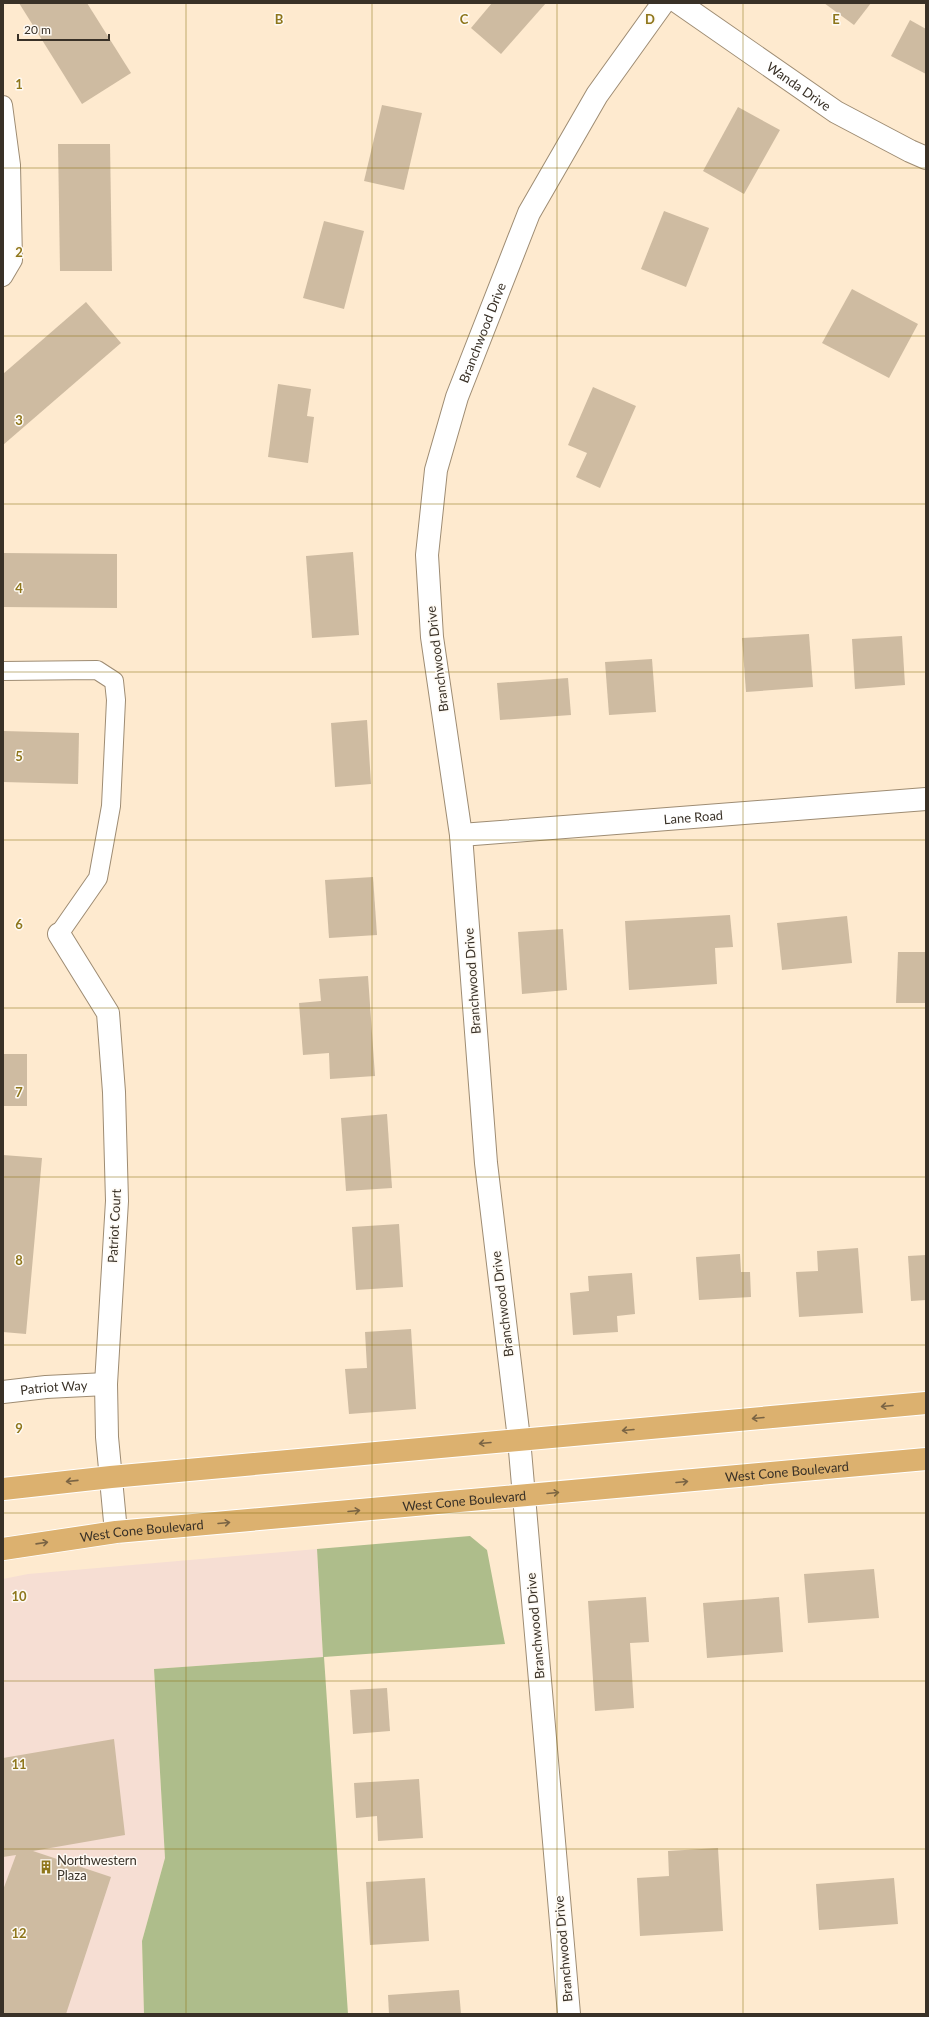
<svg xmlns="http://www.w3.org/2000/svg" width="929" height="2017" font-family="Lato,sans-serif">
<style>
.commercial{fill:#f6ded3}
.forest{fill:#aebd8b}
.building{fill:#cebba1}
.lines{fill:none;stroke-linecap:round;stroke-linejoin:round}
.service-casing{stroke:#9e8c73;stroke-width:20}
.minor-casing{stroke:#9e8c73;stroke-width:24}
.primary-casing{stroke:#fff;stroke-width:24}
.service{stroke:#fff;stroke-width:18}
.minor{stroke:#fff;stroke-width:22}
.primary{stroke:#dcb16f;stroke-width:22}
.oneway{stroke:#7a6444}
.grid{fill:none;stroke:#8e761b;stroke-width:1;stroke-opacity:0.55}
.labels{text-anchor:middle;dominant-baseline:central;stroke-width:3;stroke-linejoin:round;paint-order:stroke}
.street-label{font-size:13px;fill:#393127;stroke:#fefaf4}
.poi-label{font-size:13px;fill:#393127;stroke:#fefaf4;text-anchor:start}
.grid-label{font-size:13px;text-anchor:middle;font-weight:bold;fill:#8e761b;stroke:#fefaf4;stroke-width:3;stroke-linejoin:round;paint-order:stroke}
</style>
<rect width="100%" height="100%" fill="#feeacf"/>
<polygon class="commercial" points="317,1549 323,1657 154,1669 165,1858 142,1941 144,2014 3,2014 3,1579 28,1574"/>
<polygon class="forest" points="470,1536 487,1550 505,1644 324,1657 348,2014 144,2014 142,1941 165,1858 154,1669 323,1657 317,1549"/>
<g class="building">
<polygon points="19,3 87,3 131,73 82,104"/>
<polygon points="492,3 546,3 501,54 471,28"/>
<polygon points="824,3 871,3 854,25"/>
<polygon points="910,20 926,29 926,74 891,56"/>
<polygon points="382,105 422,113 404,190 364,181"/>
<polygon points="738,107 780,130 744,194 703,171"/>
<polygon points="58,144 110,144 112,271 60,271"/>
<polygon points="664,211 709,228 686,287 641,269"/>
<polygon points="324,221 364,231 344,309 303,298"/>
<polygon points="852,289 918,324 889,378 822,343"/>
<polygon points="86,302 121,343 3,445 3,374"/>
<polygon points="278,384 311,389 307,416 314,417 308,463 268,457"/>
<polygon points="593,387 636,406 600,488 576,477 587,453 568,445"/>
<polygon points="353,552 359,635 312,638 306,556"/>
<polygon points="3,553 117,554 117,608 3,607"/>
<polygon points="809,634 813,687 746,692 742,638"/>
<polygon points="902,636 905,685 855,689 852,639"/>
<polygon points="652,659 656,712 609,715 605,662"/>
<polygon points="568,678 571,715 500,720 497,683"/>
<polygon points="367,720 371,784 335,787 331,723"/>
<polygon points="3,731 79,733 78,784 3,782"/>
<polygon points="373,877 377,935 329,938 325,880"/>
<polygon points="730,915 733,947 715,948 717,984 629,990 625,921"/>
<polygon points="847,916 852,963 782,970 777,923"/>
<polygon points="563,929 567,990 522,994 518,932"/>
<polygon points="898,952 926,952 926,1003 896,1003"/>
<polygon points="368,976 375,1076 330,1079 329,1053 303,1055 299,1003 321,1001 319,979"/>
<rect x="3" y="1054" width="24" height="52"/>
<polygon points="387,1114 392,1188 346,1191 341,1118"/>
<polygon points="3,1155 42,1158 26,1334 3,1332"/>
<polygon points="399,1224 403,1287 356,1290 352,1227"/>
<polygon points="858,1248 863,1313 799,1317 796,1272 818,1271 817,1251"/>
<polygon points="740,1254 741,1272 750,1272 751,1297 699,1300 696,1257"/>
<polygon points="926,1255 926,1300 911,1301 908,1256"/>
<polygon points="632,1273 635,1314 617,1316 618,1332 573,1335 570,1293 589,1291 588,1276"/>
<polygon points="411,1329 416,1409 349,1414 345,1369 367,1368 365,1332"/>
<polygon points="874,1569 879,1618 808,1623 804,1574"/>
<polygon points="646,1597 649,1642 630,1643 634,1708 595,1711 588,1601"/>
<polygon points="779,1597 783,1652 707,1658 703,1603"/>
<polygon points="387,1688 390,1731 353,1734 350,1690"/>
<polygon points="114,1739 125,1835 33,1851 111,1877 66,2014 3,2014 3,1890 16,1855 3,1857 3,1758"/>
<polygon points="419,1779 423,1838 378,1841 377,1816 356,1818 354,1783"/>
<polygon points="718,1848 723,1931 640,1936 637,1878 669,1876 668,1851"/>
<polygon points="425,1878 429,1941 370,1945 366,1882"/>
<polygon points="894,1878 898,1924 819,1930 816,1884"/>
<polygon points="459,1990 461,2014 389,2014 388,1995"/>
</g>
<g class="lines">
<g class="service-casing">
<g id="service">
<polyline points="3,105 11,165 13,260 3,277"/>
<polyline points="3,671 97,670 114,681 116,700 111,806 98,878 59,934"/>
</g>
</g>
<g class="minor-casing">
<g id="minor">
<path id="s1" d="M679,3L836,112L910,151L926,158"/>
<path id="s2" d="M461,835L926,799"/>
<polyline points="59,934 108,1013 114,1092 117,1201 106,1384 107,1437 116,1532"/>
<path id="s3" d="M3,1392L46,1387L106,1384"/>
<path id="s4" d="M569,2014L519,1439L486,1163L461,835L432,637L427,555L436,470L457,397L529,213L597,95L663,3"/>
</g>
</g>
<g class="primary-casing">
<g id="primary">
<polyline points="3,1489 111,1477 926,1403"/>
<path id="s5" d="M3,1549L116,1532L926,1459"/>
</g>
</g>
<use href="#service" class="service"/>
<use href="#minor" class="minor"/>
<use href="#primary" class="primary"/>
</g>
<defs><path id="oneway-shaft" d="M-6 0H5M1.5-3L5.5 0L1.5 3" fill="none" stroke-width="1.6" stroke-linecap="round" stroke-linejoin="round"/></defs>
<g class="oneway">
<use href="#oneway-shaft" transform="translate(887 1406) rotate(175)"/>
<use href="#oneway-shaft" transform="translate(758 1418) rotate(175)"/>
<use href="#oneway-shaft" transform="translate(628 1430) rotate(175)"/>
<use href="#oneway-shaft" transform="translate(485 1443) rotate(175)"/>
<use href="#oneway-shaft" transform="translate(72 1481) rotate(174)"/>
<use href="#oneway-shaft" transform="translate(682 1482) rotate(-5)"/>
<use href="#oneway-shaft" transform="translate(553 1493) rotate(-5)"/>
<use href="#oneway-shaft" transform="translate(354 1511) rotate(-5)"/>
<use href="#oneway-shaft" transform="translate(224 1523) rotate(-5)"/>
<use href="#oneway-shaft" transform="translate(42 1543) rotate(-8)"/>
</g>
<path class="grid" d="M186,3V2014M372,3V2014M557,3V2014M743,3V2014M3,168H926M3,336H926M3,504H926M3,672H926M3,840H926M3,1008H926M3,1177H926M3,1345H926M3,1513H926M3,1681H926M3,1849H926"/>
<defs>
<g id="building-bare" transform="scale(1.08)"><path d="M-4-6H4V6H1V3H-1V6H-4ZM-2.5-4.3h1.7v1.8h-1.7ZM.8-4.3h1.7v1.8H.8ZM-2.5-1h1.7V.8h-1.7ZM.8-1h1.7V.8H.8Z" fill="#8e761b" stroke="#fefaf4" stroke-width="2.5" paint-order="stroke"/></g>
</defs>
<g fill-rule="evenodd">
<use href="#building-bare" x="46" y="1867"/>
</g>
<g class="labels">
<g class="street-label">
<text stroke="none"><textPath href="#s1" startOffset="146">Wanda Drive</textPath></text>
<text stroke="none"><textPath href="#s4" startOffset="1697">Branchwood Drive</textPath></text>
<text transform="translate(437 659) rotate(-97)">Branchwood Drive</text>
<text stroke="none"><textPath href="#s2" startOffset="233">Lane Road</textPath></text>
<text transform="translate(472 981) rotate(-94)">Branchwood Drive</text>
<text transform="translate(114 1226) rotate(-87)">Patriot Court</text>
<text transform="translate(502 1304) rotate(-97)">Branchwood Drive</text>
<text stroke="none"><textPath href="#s3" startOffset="51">Patriot Way</textPath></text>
<text stroke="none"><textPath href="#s5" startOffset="788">West Cone Boulevard</textPath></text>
<text stroke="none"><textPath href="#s5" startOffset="464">West Cone Boulevard</textPath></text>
<text stroke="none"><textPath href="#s5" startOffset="140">West Cone Boulevard</textPath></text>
<text transform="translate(535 1626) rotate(-95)">Branchwood Drive</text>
<text transform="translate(563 1949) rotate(-95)">Branchwood Drive</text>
</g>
<g class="poi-label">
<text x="57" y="1860">Northwestern<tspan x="57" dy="15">Plaza</tspan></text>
</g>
</g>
<g class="grid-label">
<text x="279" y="24">B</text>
<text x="464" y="24">C</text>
<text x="650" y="24">D</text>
<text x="836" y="24">E</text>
<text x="19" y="89">1</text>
<text x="19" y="257">2</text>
<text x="19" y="425">3</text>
<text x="19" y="593">4</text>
<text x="19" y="761">5</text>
<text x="19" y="929">6</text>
<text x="19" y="1097">7</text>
<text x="19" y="1265">8</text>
<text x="19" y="1433">9</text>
<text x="19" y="1601">10</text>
<text x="19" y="1769">11</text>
<text x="19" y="1938">12</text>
</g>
<rect width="929" height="2017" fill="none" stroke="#393127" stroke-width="8"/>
<path d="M18 34v6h91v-6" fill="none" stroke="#393127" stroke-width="2"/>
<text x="24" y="34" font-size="12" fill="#393127" stroke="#fefaf4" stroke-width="3" paint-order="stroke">20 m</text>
</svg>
